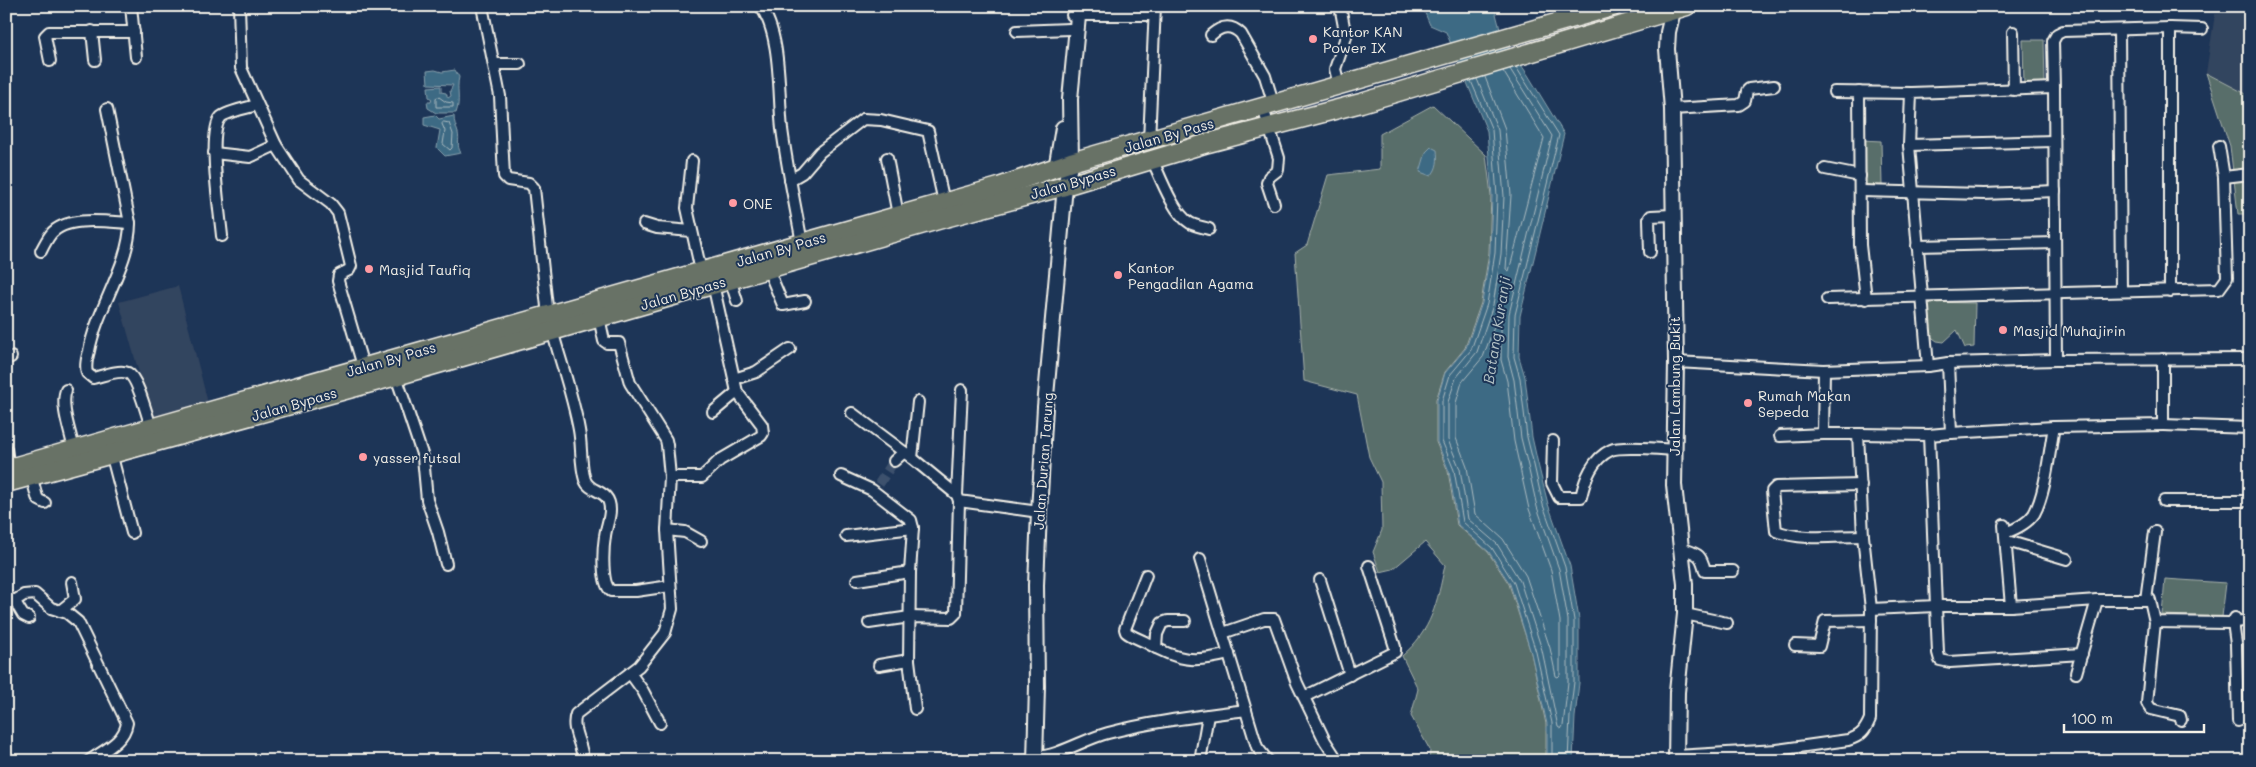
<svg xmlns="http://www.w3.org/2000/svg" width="2256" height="767" font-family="Mali,sans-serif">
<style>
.built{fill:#33445e}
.green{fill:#596e6a;stroke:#a6b0a9}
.water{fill:#3e6a84;stroke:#87a0ac}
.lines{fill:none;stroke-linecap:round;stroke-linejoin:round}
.shore{stroke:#abbbc0;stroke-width:1}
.street-tunnel{stroke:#3d516d;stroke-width:10;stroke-dasharray:10 5;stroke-linecap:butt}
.street-casing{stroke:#f4f1e8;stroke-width:14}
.secondary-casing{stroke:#f4f1e8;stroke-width:18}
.highway-casing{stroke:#f4f1e8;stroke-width:21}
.street{stroke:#1d3557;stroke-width:10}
.secondary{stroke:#1d3557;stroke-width:14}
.highway{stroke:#687266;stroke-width:18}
.poi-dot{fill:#ff9aa2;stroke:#1d3557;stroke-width:2}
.labels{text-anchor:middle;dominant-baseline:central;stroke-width:4;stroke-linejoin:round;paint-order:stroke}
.poi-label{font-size:14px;fill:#f4f1e8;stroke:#1d3557;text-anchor:start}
.street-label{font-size:14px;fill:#f4f1e8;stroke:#1d3557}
.water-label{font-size:15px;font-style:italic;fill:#b4c2c5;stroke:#1d3557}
</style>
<rect width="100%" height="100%" fill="#1d3557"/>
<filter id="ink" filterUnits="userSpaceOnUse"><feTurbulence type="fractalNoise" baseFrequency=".02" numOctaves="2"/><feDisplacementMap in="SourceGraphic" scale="10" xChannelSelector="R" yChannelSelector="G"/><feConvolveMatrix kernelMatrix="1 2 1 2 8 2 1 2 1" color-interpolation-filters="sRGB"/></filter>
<g filter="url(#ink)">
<g class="built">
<polygon points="2250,10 2250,96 2206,73 2215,14"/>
<polygon points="178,286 208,403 152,419 119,302"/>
</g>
<g class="green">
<polygon points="2023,40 2044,40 2045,85 2024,86"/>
<polygon points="2206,73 2250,96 2250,214 2238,214 2230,146"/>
<path d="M1433,105L1486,155L1491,195L1489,253L1481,303L1465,348L1445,372L1436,400V442L1448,471L1457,525L1488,552L1509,584L1531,653L1546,724V753L1544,761H1429L1430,750L1411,716L1418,689L1402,656C1432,630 1437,603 1445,565L1425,542L1393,569L1380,572L1373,552L1382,530L1381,482L1369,457L1357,395L1304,381L1295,253L1307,245L1328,175L1380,169V134Z"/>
<polygon points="1862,140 1881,141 1882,186 1862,185"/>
<polygon points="1926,302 1975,303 1974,347 1965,348 1957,330 1944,342 1937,341 1930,336"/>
<polygon points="2165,579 2226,583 2222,617 2162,615"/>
</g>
<g class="water">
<polygon points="1422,6 1494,6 1502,37 1528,75 1564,134 1520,316 1519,357 1525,377 1532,437 1538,464 1548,504 1570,566 1579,619 1579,683 1575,717 1573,761 1544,761 1547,753 1547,724 1531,653 1510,584 1489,552 1458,525 1449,471 1437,442 1437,400 1445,373 1466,348 1482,303 1490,252 1492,196 1487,131 1446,32 1430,25"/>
<path d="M435,70L442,72L455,70L459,77C456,90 461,100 456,113H436L428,108L427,102H431L432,99L429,97L428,87L441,86V92L446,93L448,98L451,96L450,91L453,85L428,84L427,71Z"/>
<path d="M435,115L439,119L454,116C454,123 456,126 458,133C460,141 456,145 461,153L445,156L437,148L440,130L424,125V117Z"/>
<path d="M1431,147L1437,150C1438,160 1438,168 1431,176L1420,172L1426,152Z"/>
</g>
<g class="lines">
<g class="shore">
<polyline points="1516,67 1559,135 1515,315 1514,357 1520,378 1527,437 1534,465 1543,505 1565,567 1574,620 1574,682 1570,716 1568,761"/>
<polyline points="1485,77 1505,129 1511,195 1506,269 1509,271 1544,138 1503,71"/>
<polyline points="1477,79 1498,130 1504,196 1501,254 1493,305 1477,352 1456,378 1448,402 1448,440 1460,469 1468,519 1497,544 1520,581 1542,650 1558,727 1561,729 1563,726 1568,682 1568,620 1559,569 1537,507 1528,466 1521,438 1514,380 1508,357 1509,314 1552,136 1510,69"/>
<polyline points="1471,81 1492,130 1497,196 1495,253 1487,304 1471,350 1450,375 1442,401 1442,441 1454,470 1463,522 1492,548 1514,583 1536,652 1552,723 1552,754 1550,761"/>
<polygon points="439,97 446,102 453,103 453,107 436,107 436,98"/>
<polygon points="444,122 449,123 453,134 452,148 450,150 443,144 445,131 442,124"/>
<polygon points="1498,317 1501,320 1501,360 1507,381 1514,441 1529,509 1551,570 1560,621 1560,675 1558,677 1556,676 1550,648 1526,576 1503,539 1475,514 1467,467 1456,438 1456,403 1462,382 1483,357"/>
</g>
<polyline class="street-tunnel" points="879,484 894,461"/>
<g class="street-casing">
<g id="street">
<polyline points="131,6 136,57"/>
<polyline points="239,6 241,68 276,145"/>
<polyline points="482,6 500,96 504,176 508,180 529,183 534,188 548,316"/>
<path d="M760,6C782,34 778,94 782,129C787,167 795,205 802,243"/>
<polyline points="1072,15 1154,15"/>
<polyline points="2170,28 2202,29"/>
<polyline points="2119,30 2121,291"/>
<polyline points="92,31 95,60"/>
<polyline points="1017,31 1070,29"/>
<polyline points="2013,32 2014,90"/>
<path d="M1211,35C1221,26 1231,24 1241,34L1265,76L1274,105"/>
<polyline points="50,61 45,36 49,32 134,32"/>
<polyline points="495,64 520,64"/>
<polyline points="1339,85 1335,69 1346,37 1340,6"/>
<polyline points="2054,88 2056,360"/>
<polyline points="1834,92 1911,93"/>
<polyline points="1859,92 1860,245 1866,299"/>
<polyline points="1263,108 1279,158 1278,170 1269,177 1267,183 1274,204"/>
<path d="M107,109L130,223C130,264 97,308 89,351C87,358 85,365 87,373L93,378C102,376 119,369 128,373C138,378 147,416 151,427"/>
<polyline points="1672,109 1739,105 1745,101 1747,91 1749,89 1774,86"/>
<polyline points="1149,141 1155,6"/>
<polyline points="1909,145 2054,141"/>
<polyline points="214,153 250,157 276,145 299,180 331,204 338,213 351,266 349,270 339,275 338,281 363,366"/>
<polyline points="887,158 898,215"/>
<path d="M1152,159C1160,176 1173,213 1190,223C1195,226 1203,227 1209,229"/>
<polyline points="692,161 687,208 701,271"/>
<polyline points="1825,169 1860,176"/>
<polyline points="2224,177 2250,174"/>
<polyline points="790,180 802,173 820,152 863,119 881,120 928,131 944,202"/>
<polyline points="1861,191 1984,194 2055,191"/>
<polyline points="644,224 657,228 691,231"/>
<path d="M222,236C220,214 207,132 221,117C226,112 250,107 257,105"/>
<polyline points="1917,246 2055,243"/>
<path d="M41,251C44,245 47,239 51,234C66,215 109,222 130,223"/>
<polyline points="1650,252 1649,219 1651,216 1672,215"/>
<polyline points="768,269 783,305 805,301"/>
<polyline points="730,279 737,301"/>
<polyline points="1827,299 2219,289 2227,278 2224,177 2219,146"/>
<path d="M552,330C561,363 573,396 579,430C582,446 580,464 585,480C590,494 610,488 610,510C610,519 606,527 605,536C603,549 601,584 611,591H636L670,586"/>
<polyline points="6,359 11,357"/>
<polyline points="1676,362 1824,370 1928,366 1948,363 2056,360 2250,359"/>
<polyline points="1928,366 1909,145 1911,93 2054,88 2053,41 2057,34 2063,31 2170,28 2170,291"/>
<polyline points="396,376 423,457 427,500 438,532 446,564"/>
<polyline points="734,379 756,372 790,349"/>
<path d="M66,390C60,407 71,433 74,450"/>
<polyline points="713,412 737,392"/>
<polyline points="852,413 912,458 957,495 959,501 1039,512"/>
<polyline points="2163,425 2250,428"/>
<polyline points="1951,433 2054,427 2163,425 2163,359"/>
<polyline points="1858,434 1929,435 1936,606 1871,609"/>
<polyline points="1929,435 1951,433 1948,363"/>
<polyline points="1780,436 1823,434"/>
<path d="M1553,441L1552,483L1559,497H1581C1585,479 1592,459 1611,450C1619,446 1662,449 1674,450"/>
<polyline points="6,449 9,468"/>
<polyline points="111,453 132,533"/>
<polyline points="912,458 918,402"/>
<polyline points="894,461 904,452"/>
<polyline points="30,471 37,497 39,500 45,503"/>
<polyline points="841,476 872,490 911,520 913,528 910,572 909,660 915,709"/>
<polyline points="670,477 702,477 720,460 761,436 763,433 762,425 737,392 713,284"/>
<path d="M1861,485L1776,487L1772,491L1776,531C1802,541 1835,536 1863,536"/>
<polyline points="957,495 962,390"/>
<polyline points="2164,501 2250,501"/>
<polyline points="2004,525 2011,606"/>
<polyline points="667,530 685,532 701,541"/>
<path d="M2005,533C2016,529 2027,524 2034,514C2046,493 2049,452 2054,427"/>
<polyline points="846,536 913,528"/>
<polyline points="2007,541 2067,559"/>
<path d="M1681,548C1697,554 1701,553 1705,571H1733"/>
<polyline points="1200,559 1257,747 1268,761"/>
<path d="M1146,575L1125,629L1126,632C1132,637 1140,639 1147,643C1178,661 1194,663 1229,654"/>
<polyline points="857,580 910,572"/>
<polyline points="1320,580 1350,675"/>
<path d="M6,595L11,600H16L24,595L35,594L51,608L67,613L78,622L127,723C124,742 104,750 89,761"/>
<polyline points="14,600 23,615 29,618"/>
<polyline points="2146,600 2155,532"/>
<polyline points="60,611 75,599 72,582"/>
<polyline points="1685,614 1727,623"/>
<polyline points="2235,618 2233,622 2236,644 2238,721"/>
<polyline points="2155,622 2147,703 2151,709 2180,716 2181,720"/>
<polyline points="869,623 910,617 951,618 956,613 959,501"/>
<polyline points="1223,633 1264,619 1274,619 1297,683 1325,741 1338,761"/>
<polyline points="1795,645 1819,646 1825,621 1871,620"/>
<polyline points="1156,648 1157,634 1162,623 1168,621 1185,621"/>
<polyline points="2082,654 1950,662 1940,660 1938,653 1936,606 2011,606 2097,600 2150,600 2155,622 2229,623 2250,620"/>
<polyline points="879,665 909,660"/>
<polyline points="630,673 643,691 660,723"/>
<polyline points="2076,673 2097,600"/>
<polyline points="1304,697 1395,652 1395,647 1369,566"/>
<polyline points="1777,750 1778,761"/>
<path d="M1676,756L1777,750L1848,740C1861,736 1865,731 1870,719L1871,609L1863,536L1858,434H1823L1824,370"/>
<path d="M1035,757C1060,756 1084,739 1108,733C1154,721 1200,716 1246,710"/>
<path d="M583,761C583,744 570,730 576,714L639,666L665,633L672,609L667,530L670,477L667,445L666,440L630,383L619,343H607L604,341L599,317"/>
<polyline points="1200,761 1208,715"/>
</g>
</g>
<g class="secondary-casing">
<g id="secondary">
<polyline points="1673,11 1668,32 1667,49 1672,109 1676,362 1674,485 1685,584 1685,614 1677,692 1676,761"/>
<polyline points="1056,169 1063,128"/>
<polyline points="1035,761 1037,686 1036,585 1039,512 1045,407 1065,186 1071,162 1070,99 1079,6"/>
</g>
</g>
<g class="highway-casing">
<g id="highway">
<polyline points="6,469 999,187 1071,162 1615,6"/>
<polyline points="6,483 396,376 945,218 1065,186 1208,143 1361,103 1687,6"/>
</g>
</g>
<use href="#street" class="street"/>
<use href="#secondary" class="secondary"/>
<use href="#highway" class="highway"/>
</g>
</g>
<g class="poi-dot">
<circle cx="1313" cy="39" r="5"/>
<circle cx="733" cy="203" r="5"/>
<circle cx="369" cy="269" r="5"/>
<circle cx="1118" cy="275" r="5"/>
<circle cx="2003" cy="330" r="5"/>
<circle cx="1748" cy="403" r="5"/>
<circle cx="363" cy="457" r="5"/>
</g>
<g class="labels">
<g class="poi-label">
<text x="1323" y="31">Kantor KAN<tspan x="1323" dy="16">Power IX</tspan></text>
<text x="743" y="203">ONE</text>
<text x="1128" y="267">Kantor<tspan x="1128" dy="16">Pengadilan Agama</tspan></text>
<text x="379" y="269">Masjid Taufiq</text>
<text x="2013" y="330">Masjid Muhajirin</text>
<text x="1758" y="395">Rumah Makan<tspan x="1758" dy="16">Sepeda</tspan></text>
<text x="373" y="457">yasser futsal</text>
</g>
<g class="street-label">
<text transform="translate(1169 135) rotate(-16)">Jalan By Pass</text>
<text transform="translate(1073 182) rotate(-16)">Jalan Bypass</text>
<text transform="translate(781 249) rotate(-16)">Jalan By Pass</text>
<text transform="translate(683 293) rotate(-16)">Jalan Bypass</text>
<text transform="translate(391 359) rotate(-16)">Jalan By Pass</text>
<text transform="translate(1674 386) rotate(-90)">Jalan Lambung Bukit</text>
<text transform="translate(294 404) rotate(-16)">Jalan Bypass</text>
<text transform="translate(1043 461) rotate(-86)">Jalan Durian Tarung</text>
</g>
<g class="water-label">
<text transform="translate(1496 330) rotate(-81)">Batang Kuranji</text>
</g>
</g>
<rect width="2256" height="767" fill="none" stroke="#1d3557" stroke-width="25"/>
<rect x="12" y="12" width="2231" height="742" fill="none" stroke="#f4f1e8" stroke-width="2" filter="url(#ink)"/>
<path d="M2064 724v8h140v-8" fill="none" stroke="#f4f1e8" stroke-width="2.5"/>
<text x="2071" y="724" font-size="15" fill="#f4f1e8" stroke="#1d3557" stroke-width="4" paint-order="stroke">100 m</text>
</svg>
